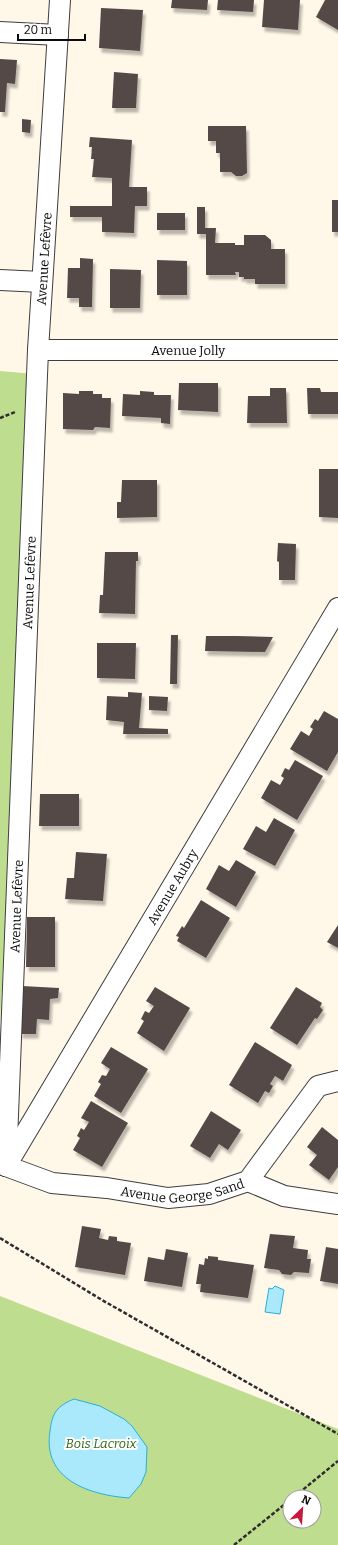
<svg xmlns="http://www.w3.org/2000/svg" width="338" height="1545" font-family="Bitter,serif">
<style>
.forest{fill:#bfdd8e;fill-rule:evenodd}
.water{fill:#a9e9fb;stroke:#2baed7}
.building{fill:#544946;filter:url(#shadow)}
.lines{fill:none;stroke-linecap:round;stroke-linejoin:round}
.street-casing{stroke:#3e3e3e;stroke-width:22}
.path{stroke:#2d2d2d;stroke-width:2.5;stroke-dasharray:4 2;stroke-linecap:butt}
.street{stroke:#fff;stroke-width:20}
.labels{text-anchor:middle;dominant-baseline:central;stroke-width:4;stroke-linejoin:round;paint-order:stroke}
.street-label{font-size:13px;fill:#0b0b0b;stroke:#fff}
.park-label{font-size:13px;font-style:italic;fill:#346617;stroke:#fff}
</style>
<defs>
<filter id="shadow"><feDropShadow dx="2.5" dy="4.5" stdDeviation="1" flood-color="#0004"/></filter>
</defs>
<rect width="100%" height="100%" fill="#fff7e8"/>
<g class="forest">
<polygon points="0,371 35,374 0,1022"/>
<path d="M0,1296L338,1429V1545H0ZM290,1497H314V1521H290Z"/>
</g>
<g class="water">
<polygon points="275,1286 284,1290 280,1314 265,1312 269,1288 272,1289"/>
<path d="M74,1399L100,1406L124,1419L132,1426L147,1447L146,1472L141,1484L129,1498C90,1495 42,1480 50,1431C52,1413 57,1406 74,1399Z"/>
</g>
<g class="building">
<polygon points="172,0 208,0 207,10 171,8"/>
<polygon points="218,0 254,0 253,12 217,10"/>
<polygon points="264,0 300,0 298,30 262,27"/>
<polygon points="325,0 338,0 338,30 316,17"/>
<polygon points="101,8 143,10 140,51 99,48"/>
<polygon points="0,59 17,60 15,84 7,83 5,112 0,112"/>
<polygon points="114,72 138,74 136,108 112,108"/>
<polygon points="22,119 31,120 30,133 22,132"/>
<polygon points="208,126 246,126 247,173 242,176 236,176 231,172 220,172 220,153 216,153 216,141 208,141"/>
<polygon points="90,137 132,140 129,187 147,187 147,206 135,206 134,233 102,232 102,217 70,217 70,206 112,206 112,178 92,177 94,159 91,159 92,147 89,147"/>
<rect x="332" y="200" width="6" height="32"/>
<polygon points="197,207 205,207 205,228 216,228 215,243 235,243 235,245 244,245 244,235 265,235 271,240 271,249 285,249 285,284 255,284 255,279 244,279 244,277 239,277 239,272 235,272 236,275 206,275 206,234 197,234"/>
<rect x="157" y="213" width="28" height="17"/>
<polygon points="80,258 93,259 92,307 79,307 79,298 67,298 68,268 80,268"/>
<polygon points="157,260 187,261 187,295 157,295"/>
<polygon points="110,269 141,270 140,308 110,308"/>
<polygon points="179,383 218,383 218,412 178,410"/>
<polygon points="270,388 286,388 287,423 247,423 248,396 270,396"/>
<polygon points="307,388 320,388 321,392 338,392 338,414 308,414"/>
<polygon points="79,391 93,391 93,394 102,394 102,398 111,398 110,428 95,427 93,430 63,429 63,393 79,394"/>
<polygon points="140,391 154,392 154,395 171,395 170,424 161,423 161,418 122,416 123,394 140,395"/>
<polygon points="319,469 338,469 338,518 319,517"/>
<polygon points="122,480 157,480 157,517 117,518 117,502 121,502"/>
<polygon points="278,543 296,544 295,580 279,580 279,562 277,561"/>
<polygon points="105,552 138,552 138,561 136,561 135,614 99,613 100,595 103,595"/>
<polygon points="171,635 178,635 177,684 170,684"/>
<polygon points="206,636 237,636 273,637 265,652 205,651"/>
<polygon points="97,643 136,643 135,679 97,678"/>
<polygon points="128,692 142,693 139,728 168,729 168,734 123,734 124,722 106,720 107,696 128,697"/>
<polygon points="149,696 168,697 167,711 149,710"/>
<polygon points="324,711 338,719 338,752 327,771 290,749 301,731 309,736 313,729 310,727 315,719 318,721"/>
<polygon points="295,760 323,776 297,820 261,798 271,780 280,785 284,778 281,776 285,768 289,770"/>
<polygon points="40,794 79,794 79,826 39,826"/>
<polygon points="274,818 295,830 275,866 243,849 256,826 266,832"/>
<polygon points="76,852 107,854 103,901 65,899 67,878 74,878"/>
<polygon points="236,860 256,872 236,907 206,889 219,865 229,871"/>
<polygon points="201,900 230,918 206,958 177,941 179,937 176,936 182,926 184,928"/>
<polygon points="27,917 55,917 55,967 26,967"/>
<polygon points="338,925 338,948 327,942"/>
<polygon points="22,986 59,988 58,998 50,999 49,1020 37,1019 36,1034 20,1034"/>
<polygon points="155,987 190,1008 164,1051 137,1033 144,1021 141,1019 145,1011 149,1013 154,1006 146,1001"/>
<polygon points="296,987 322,1003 320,1007 323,1010 317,1019 315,1018 297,1045 270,1028"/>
<polygon points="255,1042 292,1065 283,1081 275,1076 270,1084 273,1086 269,1093 265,1091 258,1103 229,1085"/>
<polygon points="111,1047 148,1069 121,1113 94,1096 101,1084 98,1082 102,1075 106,1076 110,1069 101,1063"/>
<polygon points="91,1101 128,1123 102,1167 73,1150 80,1138 77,1136 81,1128 84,1130 89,1122 81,1118"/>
<polygon points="211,1111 241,1130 228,1150 219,1144 210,1158 190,1146"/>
<polygon points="322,1127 338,1140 338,1167 329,1180 309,1165 317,1155 307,1147"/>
<polygon points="82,1226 101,1229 99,1238 108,1240 109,1236 117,1237 117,1241 131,1243 125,1275 75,1267"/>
<polygon points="270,1234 295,1236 293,1248 308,1250 307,1259 311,1259 309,1273 294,1272 291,1275 282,1274 279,1270 264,1268"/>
<polygon points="326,1247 338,1249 338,1284 320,1281"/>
<polygon points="166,1249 188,1253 182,1287 144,1281 148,1257 164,1260"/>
<polygon points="208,1256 218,1257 218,1260 254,1265 248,1298 200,1292 201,1284 196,1284 199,1264 204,1265 205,1258 208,1259"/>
</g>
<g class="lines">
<g class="street-casing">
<g id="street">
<polyline points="0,32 58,35"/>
<polyline points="0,280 42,282"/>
<path id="s1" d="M38,350H338"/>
<path id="s2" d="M6,1166L38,350L60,0"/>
<path id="s3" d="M6,1166L338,608"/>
<path id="s4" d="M6,1166L52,1183L107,1188L168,1198L209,1194L248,1181L318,1086L338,1081"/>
<polyline points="248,1181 284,1196 338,1204"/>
</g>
</g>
<g class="path">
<polyline points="0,418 15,412"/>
<polyline points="0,1238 102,1300 338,1434"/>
<polyline points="294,1497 338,1461"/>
<polyline points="234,1545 290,1500"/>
</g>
<use href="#street" class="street"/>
</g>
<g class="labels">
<g class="street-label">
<text stroke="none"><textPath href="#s2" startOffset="908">Avenue Lefèvre</textPath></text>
<text stroke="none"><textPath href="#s1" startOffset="150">Avenue Jolly</textPath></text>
<text stroke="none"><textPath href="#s2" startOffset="584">Avenue Lefèvre</textPath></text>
<text stroke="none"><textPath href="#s3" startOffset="325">Avenue Aubry</textPath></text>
<text stroke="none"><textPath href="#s2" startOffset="260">Avenue Lefèvre</textPath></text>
<text stroke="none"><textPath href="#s4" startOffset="181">Avenue George Sand</textPath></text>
</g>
<g class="park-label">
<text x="101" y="1443">Bois Lacroix</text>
</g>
</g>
<g transform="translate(302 1509) rotate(25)"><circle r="19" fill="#ffffff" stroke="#9d9d9d"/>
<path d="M0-3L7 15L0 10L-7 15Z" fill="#c41a3d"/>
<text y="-6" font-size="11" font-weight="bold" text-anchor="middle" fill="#0b0b0b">N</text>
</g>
<path d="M18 34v6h67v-6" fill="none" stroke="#0b0b0b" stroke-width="2"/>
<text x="24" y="34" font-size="12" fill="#0b0b0b" stroke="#ffffff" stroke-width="3" paint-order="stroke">20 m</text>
</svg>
